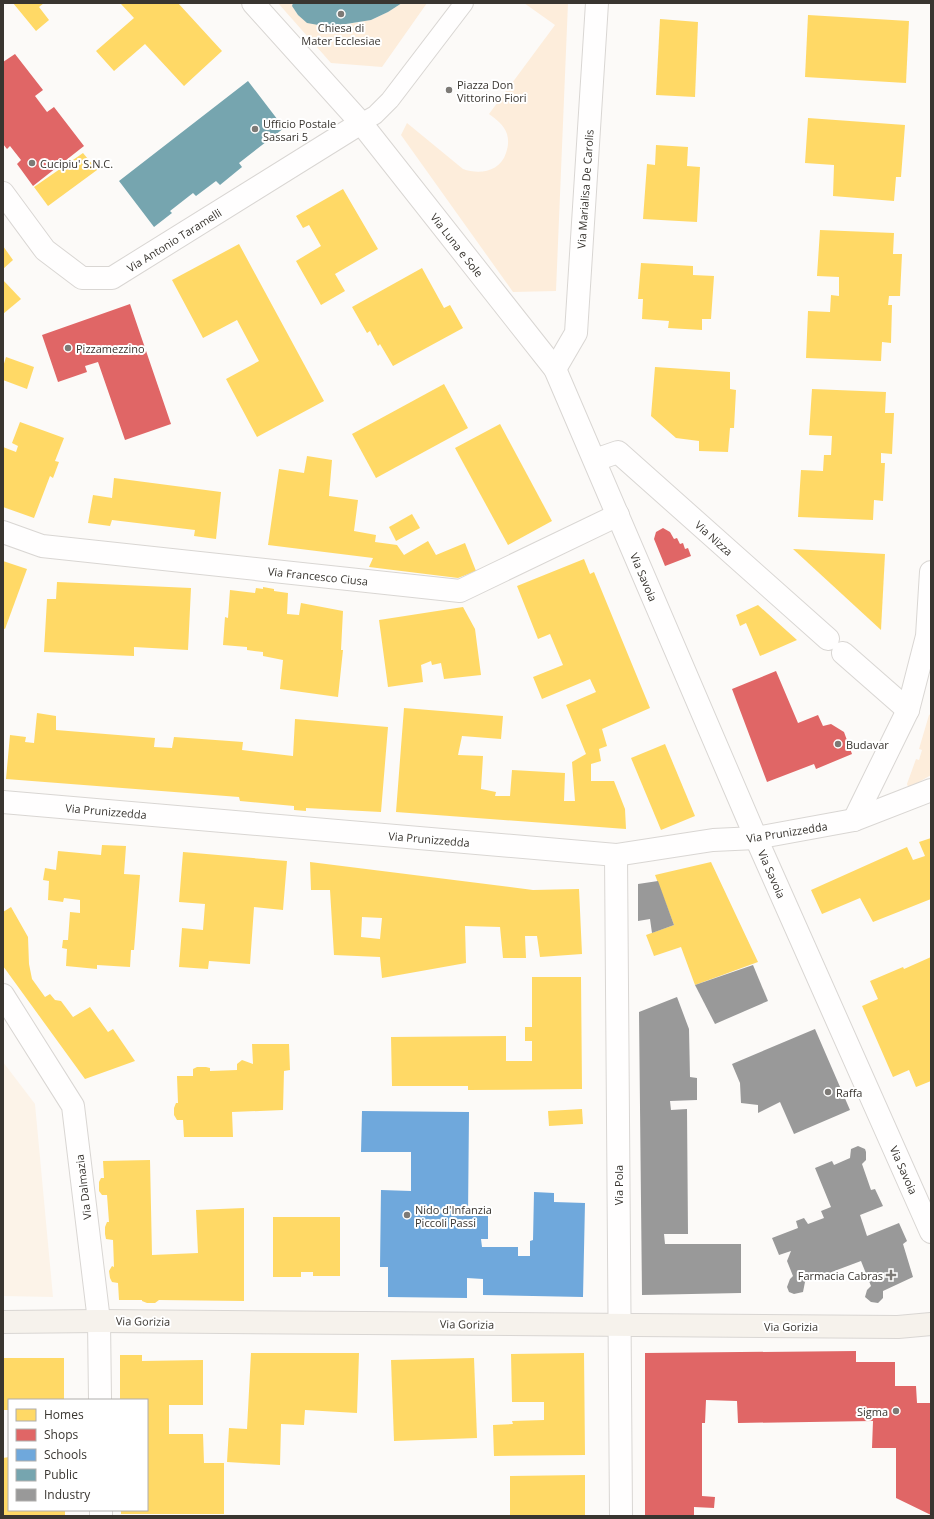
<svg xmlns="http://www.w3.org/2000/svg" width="934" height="1519" font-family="'Open Sans',sans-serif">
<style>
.built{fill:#fcf3e8}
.green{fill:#fdeddb}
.homes{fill:#ffd966;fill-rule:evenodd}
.shops{fill:#e06666}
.schools{fill:#6fa8dc}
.public{fill:#76a5af}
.industry{fill:#999}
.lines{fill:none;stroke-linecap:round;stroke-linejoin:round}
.service-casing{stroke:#d9d6d3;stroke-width:20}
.minor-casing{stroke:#d9d6d3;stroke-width:24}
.tertiary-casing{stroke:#d9d6d3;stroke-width:24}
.secondary-casing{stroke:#d9d6d3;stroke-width:24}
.service{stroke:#fffefe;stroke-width:18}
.minor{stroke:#fffefe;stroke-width:22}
.tertiary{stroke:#fffefe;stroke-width:22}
.secondary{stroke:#f6f2ec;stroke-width:22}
.poi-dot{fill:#7d7a76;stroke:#fff;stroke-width:1.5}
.labels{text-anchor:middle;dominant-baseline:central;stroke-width:4;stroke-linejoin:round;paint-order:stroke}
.poi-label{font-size:11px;fill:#393530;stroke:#fff;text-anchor:start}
.street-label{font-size:11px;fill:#393530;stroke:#fff}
</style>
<rect width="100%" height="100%" fill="#fcfaf8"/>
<polygon class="built" points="3,1062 35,1104 53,1297 3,1296"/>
<g class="green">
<polygon points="278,3 293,3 292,6 298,15 347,24 371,20 388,12 402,3 427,3 382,67 331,63"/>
<path d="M524,3H568L556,291L513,292L401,135L407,123L463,169C479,175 500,172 506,153C508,147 509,141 507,134C504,125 496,119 489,114L555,25Z"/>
<polygon points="931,714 931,775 914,785 908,787 907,784 916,759 919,760 922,750 919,749 929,715"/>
</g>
<g class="homes">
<polygon points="13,3 44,3 39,7 49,20 36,31"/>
<polygon points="123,3 178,3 222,51 184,86 145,44 114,71 96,51 134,18 121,4"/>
<polygon points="808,15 909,21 906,83 805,77"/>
<polygon points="660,19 698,22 695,97 656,95"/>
<polygon points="808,118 905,125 901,177 896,177 894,201 833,196 834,165 805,163"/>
<polygon points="656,145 688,147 687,166 700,167 697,222 643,219 647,164 655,165"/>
<polygon points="83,153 97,170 48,206 34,187"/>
<polygon points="343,189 378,249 335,274 345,291 321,305 296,261 321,246 309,225 303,228 296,216"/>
<polygon points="820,230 894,233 893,254 902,254 900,296 889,296 888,305 892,305 891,343 882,342 881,361 806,358 808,311 830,312 831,295 839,296 839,277 817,276"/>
<polygon points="239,244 324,401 257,437 226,379 259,361 237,320 203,338 172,280"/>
<polygon points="3,246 13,260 3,269"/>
<polygon points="641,263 693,266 693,275 714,276 711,319 702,319 702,330 668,328 669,321 642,319 643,299 638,299"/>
<polygon points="422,268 444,308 450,305 463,328 393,366 380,344 378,346 370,331 367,333 352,307"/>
<polygon points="3,280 21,299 3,314"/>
<polygon points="6,357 34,367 27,389 3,380 3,367"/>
<polygon points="655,367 730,372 730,389 736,390 734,428 730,428 728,452 699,451 699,441 676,438 651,416"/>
<polygon points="444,384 468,428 376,478 352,434"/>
<polygon points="812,389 886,392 885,413 894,413 892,454 881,453 881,463 885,463 883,501 874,500 873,520 798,517 801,470 823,471 824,455 831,455 832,436 809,435"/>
<polygon points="20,422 64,438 55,461 59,462 53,478 50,476 34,518 3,507 3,447 16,452 18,446 12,443"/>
<polygon points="500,424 552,521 508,545 455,448"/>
<polygon points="307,456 332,460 329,496 358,500 354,531 376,535 375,542 397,545 404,555 428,541 436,555 465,543 476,571 458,578 369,567 373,558 268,545 279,469 304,473"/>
<polygon points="114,478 221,492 216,539 194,536 195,530 112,520 110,526 88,523 93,495 112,498"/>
<polygon points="412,514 420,528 396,541 389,527"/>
<polygon points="793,549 885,554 881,630"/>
<polygon points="584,559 590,574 594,572 650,708 602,729 607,746 599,749 601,761 591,764 591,781 614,781 625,809 626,829 396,812 404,708 503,716 501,739 462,736 458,755 483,756 481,789 496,792 495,796 510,796 512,770 565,773 564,801 575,801 572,762 586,754 566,705 596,692 590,679 542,699 533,677 563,665 550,634 538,639 517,586"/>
<polygon points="3,561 27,569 5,629 3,628"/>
<polygon points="57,582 191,588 188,650 134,647 134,656 44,652 47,599 56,599"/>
<polygon points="263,587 274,589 274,591 288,593 287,614 299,615 301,603 343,611 341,650 343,650 338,697 280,689 283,660 263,656 263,652 247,650 247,647 223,645 225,617 228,618 230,590 255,593 256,588 263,589"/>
<polygon points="758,605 797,640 760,656 746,623 740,626 736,615"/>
<polygon points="463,607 475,629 481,675 444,679 441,663 432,665 431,661 421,665 423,682 388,687 379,620"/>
<polygon points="37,713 56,716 56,730 155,738 154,747 172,748 174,737 243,742 242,750 293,756 295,719 388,727 381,812 306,808 306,811 294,810 294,806 240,801 239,797 6,779 10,735 26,737 25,742 34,743"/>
<polygon points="665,744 695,816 661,830 631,758"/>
<polygon points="931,838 931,899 873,922 860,898 822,914 811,890 907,847 913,860 925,856 919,842"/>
<polygon points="102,845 126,846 124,874 140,875 134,950 131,950 130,967 97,965 97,969 66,966 67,949 62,948 63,940 68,940 70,912 80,913 80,900 64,898 63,902 48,900 49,881 43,880 45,868 56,870 58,851 101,855"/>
<polygon points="183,852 287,861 283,910 254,907 250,964 209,961 208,969 179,967 182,928 203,930 205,904 179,902"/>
<path d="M310,862L533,890L579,889L582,954L540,957L537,936H525L526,958H503L500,927L465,926L466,963L382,978L380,957L334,955L330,890H311ZM362,917L382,918L380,939L361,937Z"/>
<polygon points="711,862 758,962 695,985 681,947 654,956 646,935 674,925 655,875"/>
<polygon points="11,907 28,937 29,964 32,979 45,997 50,994 55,1000 61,1001 73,1017 90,1007 108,1032 113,1029 135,1061 85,1079 3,966 3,912"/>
<polygon points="931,957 931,1081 916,1087 909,1070 893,1077 862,1006 878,999 870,981 903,967 904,969"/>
<polygon points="532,977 581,977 582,1089 468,1090 468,1086 392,1086 391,1037 506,1036 506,1061 532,1061 532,1041 525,1041 525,1027 532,1027"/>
<polygon points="252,1044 289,1044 290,1070 284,1071 283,1110 232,1112 233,1137 184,1137 183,1120 177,1120 174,1115 174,1108 176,1103 178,1103 177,1076 193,1076 193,1069 197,1067 206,1067 210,1068 210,1071 237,1070 237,1064 242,1060 253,1064"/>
<polygon points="582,1109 583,1124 549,1126 548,1111"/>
<polygon points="150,1160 152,1255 198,1253 196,1210 244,1208 244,1301 159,1300 155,1303 147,1303 142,1301 142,1300 119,1300 118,1283 112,1282 110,1278 109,1271 112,1266 114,1267 113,1240 106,1239 105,1234 105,1227 107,1222 109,1222 107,1195 102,1195 99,1191 99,1182 101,1178 104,1178 103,1161"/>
<polygon points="273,1217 340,1217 340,1276 313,1276 313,1272 301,1272 301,1277 273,1277"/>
<polygon points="251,1353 359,1353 357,1413 305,1410 304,1425 281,1424 280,1465 227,1462 229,1428 247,1429"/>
<polygon points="584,1353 585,1455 494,1456 493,1425 513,1424 512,1421 544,1420 544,1402 512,1402 511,1354"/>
<polygon points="120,1355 142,1355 142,1361 203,1360 203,1405 169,1405 169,1434 203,1434 204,1463 224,1463 224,1514 121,1514 121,1510 147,1510 147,1400 120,1400"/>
<polygon points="3,1358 64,1358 64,1400 9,1400 9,1410 3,1410"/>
<polygon points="474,1358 477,1438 394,1441 391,1360"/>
<polygon points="9,1457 9,1510 65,1510 65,1516 3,1516 3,1458"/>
<polygon points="585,1475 585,1516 510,1516 510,1476"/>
</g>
<g class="shops">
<polygon points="15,54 43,90 35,96 47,112 54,107 84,146 33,186 17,164 21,160 10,146 7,149 3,144 3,62"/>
<polygon points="130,304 171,424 125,440 98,362 85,366 87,372 58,382 42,335"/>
<polygon points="663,528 670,532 674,539 677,538 680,544 683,543 685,549 688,548 691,556 665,566 654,539 656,532"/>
<polygon points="776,671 798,723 818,715 823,726 831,724 844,732 852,754 816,769 814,764 767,782 732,689"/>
<polygon points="856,1351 856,1362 895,1362 895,1386 916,1386 917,1403 931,1403 931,1515 896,1498 896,1448 872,1448 873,1421 738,1423 737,1401 706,1400 705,1423 702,1423 702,1496 715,1497 714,1508 694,1507 694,1516 645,1516 645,1353"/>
</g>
<polygon class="schools" points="362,1111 469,1112 468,1216 488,1216 488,1239 481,1239 482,1247 518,1247 518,1256 530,1256 530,1241 533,1240 534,1192 554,1193 554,1202 585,1203 583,1297 483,1295 483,1279 467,1278 467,1298 388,1297 388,1267 380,1267 381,1190 411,1191 411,1152 361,1152"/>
<g class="public">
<polygon points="293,3 402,3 388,12 371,20 346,24 324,26 307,23 298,15 292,6"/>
<polygon points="248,81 284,128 239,163 242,167 220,185 216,181 196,196 193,193 170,211 172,213 154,227 119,181"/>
</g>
<g class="industry">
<polygon points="658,881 674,925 652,933 650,919 638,921 638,884"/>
<polygon points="753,965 768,1001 715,1024 695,985"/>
<polygon points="677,997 689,1029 690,1077 697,1078 697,1100 670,1101 671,1110 687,1109 688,1234 664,1234 665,1244 741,1244 741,1293 642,1295 639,1012"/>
<polygon points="815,1029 850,1110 794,1134 780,1102 758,1113 758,1105 741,1103 740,1083 732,1064"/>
<polygon points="858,1146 865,1149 866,1152 866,1160 862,1164 871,1190 875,1189 883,1206 860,1215 867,1236 899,1223 907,1241 903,1244 913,1277 883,1291 883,1298 878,1303 871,1302 865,1297 867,1290 871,1286 861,1261 805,1282 803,1292 794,1294 789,1292 787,1287 790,1279 793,1276 787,1261 791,1251 779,1255 772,1238 798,1228 796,1221 804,1218 808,1224 824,1218 821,1211 831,1207 815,1168 832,1161 834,1165 850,1158 851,1149"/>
</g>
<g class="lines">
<g class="service-casing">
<polyline id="service" points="361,123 375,115 390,100 464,3"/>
</g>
<g class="minor-casing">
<g id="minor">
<polyline points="3,193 45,250 82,278 112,278 361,123"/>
<polyline points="555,369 576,333 597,3"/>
<polyline points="595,460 618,452 828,639"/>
<polyline points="3,532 42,546 460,591 618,515"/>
<polyline points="843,653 908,710"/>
<polyline points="3,802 616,855 713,840 756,838 854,820 931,790"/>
<polyline points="854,820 908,710 927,636 931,572"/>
<polyline points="616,855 621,1516"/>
<polyline points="3,995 73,1106 99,1321 100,1400"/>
<polyline points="101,1510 101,1516"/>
</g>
</g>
<g class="tertiary-casing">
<polyline id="tertiary" points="253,3 361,123 555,369 756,838 931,1232"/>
</g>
<g class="secondary-casing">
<polyline id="secondary" points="3,1322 99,1321 898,1327 931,1324"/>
</g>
<use href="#service" class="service"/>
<use href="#minor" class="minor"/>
<use href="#tertiary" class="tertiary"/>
<use href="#secondary" class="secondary"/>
</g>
<g class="poi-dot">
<circle cx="341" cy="14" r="4"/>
<circle cx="449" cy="90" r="4"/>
<circle cx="255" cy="129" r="4"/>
<circle cx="32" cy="163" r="4"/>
<circle cx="68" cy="348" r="4"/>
<circle cx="838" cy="744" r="4"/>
<circle cx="828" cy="1092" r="4"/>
<circle cx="407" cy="1215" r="4"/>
<path d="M889 1269h4v4h4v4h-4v4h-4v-4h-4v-4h4z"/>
<circle cx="896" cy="1411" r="4"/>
</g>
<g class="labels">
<g class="poi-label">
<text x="341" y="27" text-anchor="middle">Chiesa di<tspan x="341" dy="13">Mater Ecclesiae</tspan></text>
<text x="457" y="84">Piazza Don<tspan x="457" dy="13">Vittorino Fiori</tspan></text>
<text x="263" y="123">Ufficio Postale<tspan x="263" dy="13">Sassari 5</tspan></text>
<text x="40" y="163">Cucipiu' S.N.C.</text>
<text x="76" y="348">Pizzamezzino</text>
<text x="846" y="744">Budavar</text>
<text x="836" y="1092">Raffa</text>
<text x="415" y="1209">Nido d'Infanzia<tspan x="415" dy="13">Piccoli Passi</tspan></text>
<text x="883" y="1275" text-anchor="end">Farmacia Cabras</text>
<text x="888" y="1411" text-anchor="end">Sigma</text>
</g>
<g class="street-label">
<text transform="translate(585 189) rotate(-86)">Via Marialisa De Carolis</text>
<text transform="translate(174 240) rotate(-32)">Via Antonio Taramelli</text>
<text transform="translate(457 245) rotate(52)">Via Luna e Sole</text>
<text transform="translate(714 538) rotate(42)">Via Nizza</text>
<text transform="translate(318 576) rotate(6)">Via Francesco Ciusa</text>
<text transform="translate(644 577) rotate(67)">Via Savoia</text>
<text transform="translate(106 811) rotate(5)">Via Prunizzedda</text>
<text transform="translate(787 832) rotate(-9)">Via Prunizzedda</text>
<text transform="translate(429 839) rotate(5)">Via Prunizzedda</text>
<text transform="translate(772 874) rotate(66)">Via Savoia</text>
<text transform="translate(904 1170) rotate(66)">Via Savoia</text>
<text transform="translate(618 1185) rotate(-90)">Via Pola</text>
<text transform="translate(83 1187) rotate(-97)">Via Dalmazia</text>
<text transform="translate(143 1321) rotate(1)">Via Gorizia</text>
<text transform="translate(467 1324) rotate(1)">Via Gorizia</text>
<text x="791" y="1326">Via Gorizia</text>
</g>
</g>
<rect width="934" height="1519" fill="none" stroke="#393530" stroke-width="8"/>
<rect x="8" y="1399" width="140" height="112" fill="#ffffff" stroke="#b0aeac"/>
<rect x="16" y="1409" width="20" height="12" fill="#ffd966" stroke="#b0aeac"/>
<text x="44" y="1419" font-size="12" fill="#393530">Homes</text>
<rect x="16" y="1429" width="20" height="12" fill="#e06666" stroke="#b0aeac"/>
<text x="44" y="1439" font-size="12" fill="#393530">Shops</text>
<rect x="16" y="1449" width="20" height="12" fill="#6fa8dc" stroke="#b0aeac"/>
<text x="44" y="1459" font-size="12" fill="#393530">Schools</text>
<rect x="16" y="1469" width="20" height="12" fill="#76a5af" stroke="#b0aeac"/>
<text x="44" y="1479" font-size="12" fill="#393530">Public</text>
<rect x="16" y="1489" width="20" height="12" fill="#999999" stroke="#b0aeac"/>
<text x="44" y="1499" font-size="12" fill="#393530">Industry</text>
</svg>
